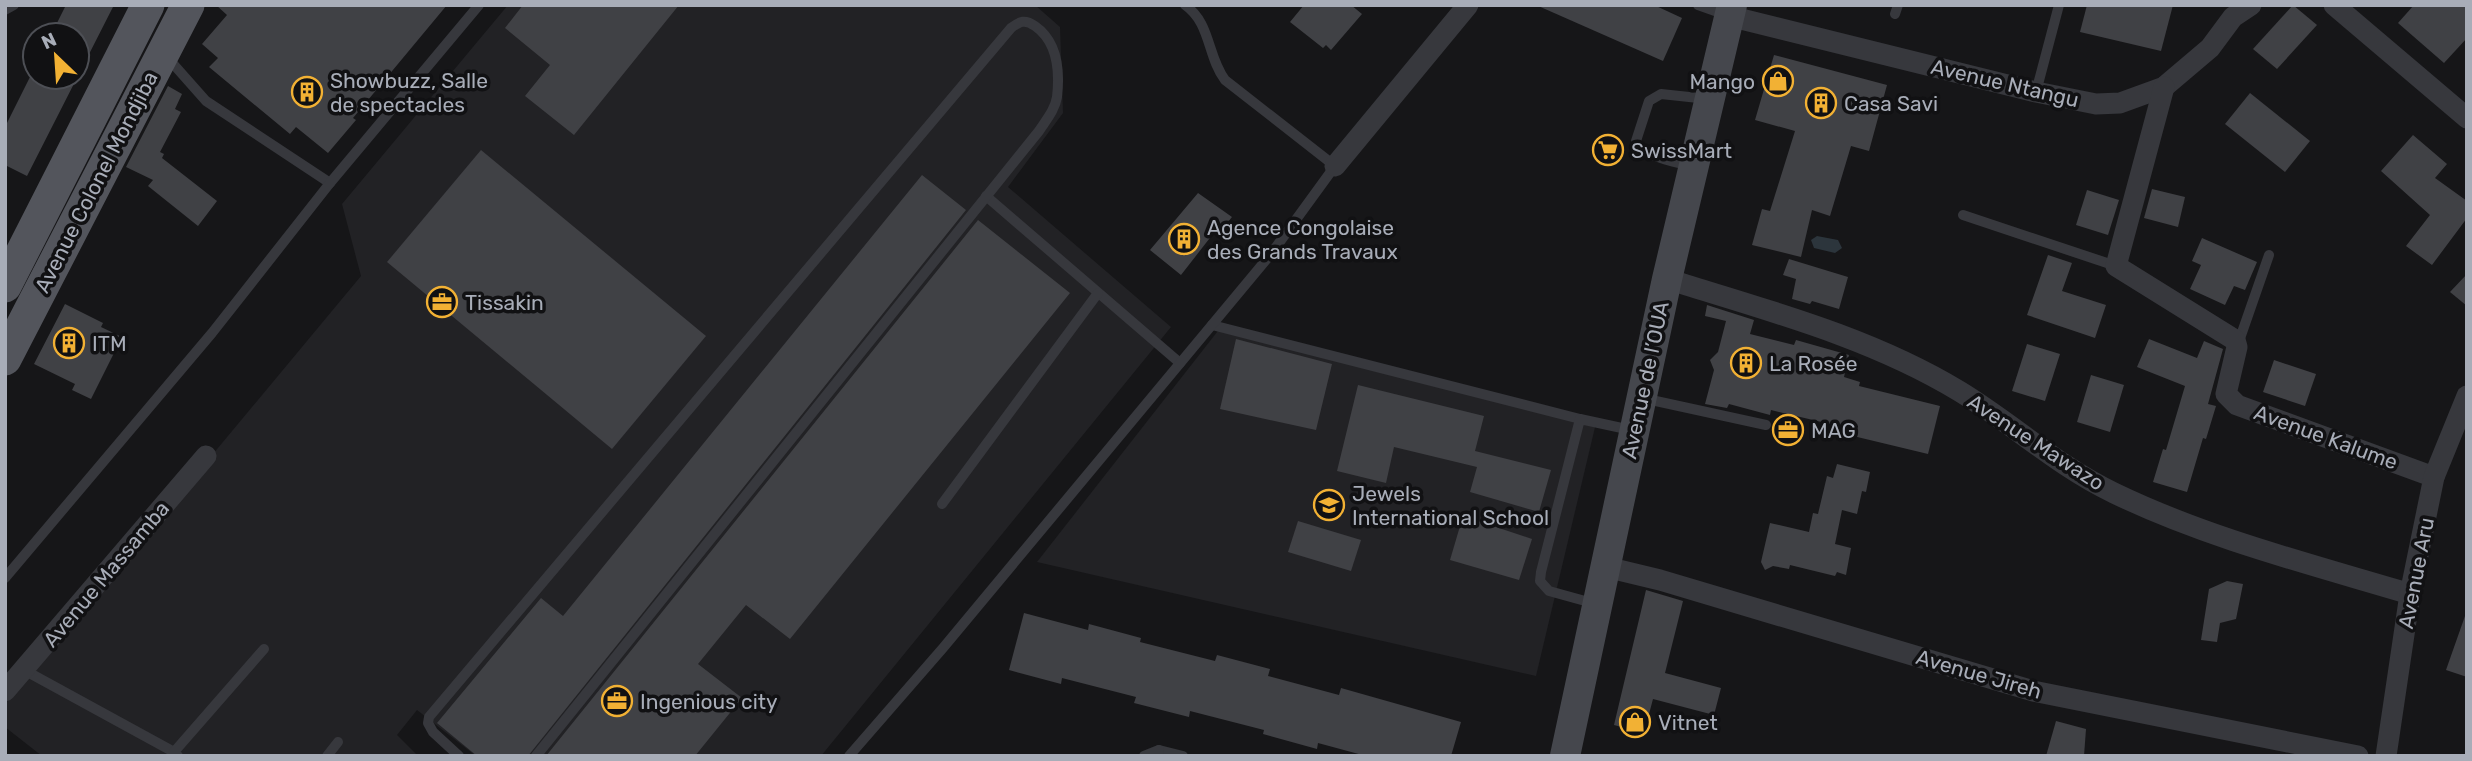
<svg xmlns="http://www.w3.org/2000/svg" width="2472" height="761" font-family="Rubik,sans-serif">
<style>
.built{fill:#222225}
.water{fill:#2c353c}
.building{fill:#404145}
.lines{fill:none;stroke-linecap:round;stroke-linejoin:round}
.service{stroke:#37383d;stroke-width:10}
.minor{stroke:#37383d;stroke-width:21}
.secondary{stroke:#45474d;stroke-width:30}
.primary{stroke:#53555c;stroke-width:33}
.labels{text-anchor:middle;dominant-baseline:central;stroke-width:7;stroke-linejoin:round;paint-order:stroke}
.poi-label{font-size:21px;fill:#a8adb8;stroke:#111113;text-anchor:start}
.street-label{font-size:21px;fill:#a8adb8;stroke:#111113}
</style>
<rect width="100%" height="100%" fill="#161618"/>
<g class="built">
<polygon points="508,5 1035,5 1060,27 1063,113 1008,187 1171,327 821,756 476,756 417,710 397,735 418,756 42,756 5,727 5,704 361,276 342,204"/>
<polygon points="1221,327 1596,423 1536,676 1037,562"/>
</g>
<polygon class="water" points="1817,236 1838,240 1842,248 1835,253 1814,248 1811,240"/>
<g class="building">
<polygon points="66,5 114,5 27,176 5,165 5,127 30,77 77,77 77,35 51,35"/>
<polygon points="216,5 447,5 353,118 356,120 328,153 296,127 290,134 209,67 218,58 202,44 227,15"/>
<polygon points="523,5 679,5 574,135 525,96 550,65 505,28"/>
<polygon points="1304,5 1351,5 1362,14 1331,50 1326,45 1323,48 1290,22"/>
<polygon points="1536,5 1654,5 1682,18 1663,61"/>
<polygon points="2087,5 2173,5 2161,51 2080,32"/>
<polygon points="2293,5 2317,25 2277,69 2253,49"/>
<polygon points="2414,5 2467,5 2467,38 2444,63 2398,23"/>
<polygon points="1774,55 1887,85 1869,151 1851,146 1830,216 1812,210 1801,257 1752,245 1762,209 1770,211 1795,131 1755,120"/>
<polygon points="168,86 182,94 175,109 181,112 160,152 164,154 162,158 217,201 198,226 148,186 153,180 126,167"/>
<polygon points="2250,93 2310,141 2285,172 2225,124"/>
<polygon points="2413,135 2447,164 2435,178 2467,201 2467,218 2432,265 2406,246 2430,215 2381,171"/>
<polygon points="481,150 706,336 612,449 387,262"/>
<polygon points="922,175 966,210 528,756 477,756 437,723 541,598 563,616"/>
<polygon points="2152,189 2185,197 2178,227 2144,218"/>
<polygon points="2087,190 2119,200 2108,235 2076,225"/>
<polygon points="1198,193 1232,217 1224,227 1220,225 1181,275 1150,250"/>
<polygon points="978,220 1070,293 790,639 746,605 698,664 742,698 695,756 546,756"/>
<polygon points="2202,238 2257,262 2245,290 2234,286 2225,305 2190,289 2201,265 2192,261"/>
<polygon points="2048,255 2072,263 2062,291 2106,305 2095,338 2027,315"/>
<polygon points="1789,259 1848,277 1839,309 1812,301 1810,304 1792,299 1796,279 1783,275"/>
<polygon points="2467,274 2467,306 2450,292"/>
<polygon points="65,304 103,323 101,327 122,337 91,399 72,390 75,384 34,364"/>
<polygon points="1707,305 1754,320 1750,334 1794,345 1796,340 1849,355 1844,377 1860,382 1859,386 1940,406 1928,454 1849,435 1850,430 1830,424 1771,410 1770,415 1729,404 1727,408 1705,404 1714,370 1710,360 1718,352 1726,321 1705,316"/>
<polygon points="1236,339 1332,364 1316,430 1220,409"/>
<polygon points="2149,339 2197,358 2204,341 2223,349 2208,404 2216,406 2206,439 2203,438 2187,492 2153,482 2163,449 2166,450 2185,386 2137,367"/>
<polygon points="2027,344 2060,354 2045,401 2012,391"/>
<polygon points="2274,360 2316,374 2305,406 2263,392"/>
<polygon points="2091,375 2124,385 2110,432 2077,422"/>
<polygon points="1358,385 1484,416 1475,451 1551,470 1539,512 1470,492 1477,467 1394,447 1386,483 1337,471"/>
<polygon points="1837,464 1870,472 1866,492 1862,491 1857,514 1842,510 1835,544 1851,548 1846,575 1837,572 1835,576 1790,565 1789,569 1773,566 1765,570 1761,562 1770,523 1809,532 1813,513 1818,514 1827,476 1833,478"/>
<polygon points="1463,516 1532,539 1519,580 1450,560"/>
<polygon points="1298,521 1361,540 1351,571 1288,552"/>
<polygon points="2227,581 2243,584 2236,619 2220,623 2217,642 2201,640 2209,589"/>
<polygon points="1646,590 1683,601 1665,673 1721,688 1714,715 1653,699 1644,733 1614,725"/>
<polygon points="1024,613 1088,630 1089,624 1141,638 1140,642 1215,661 1217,655 1270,669 1268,676 1339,695 1341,688 1461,722 1451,756 1366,756 1318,743 1317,749 1263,734 1264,730 1190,711 1189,717 1134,703 1136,697 1062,678 1061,684 1009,670"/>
<polygon points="2465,616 2467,616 2467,677 2446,670"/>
<polygon points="2056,721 2086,729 2084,756 2046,756"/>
</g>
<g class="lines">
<g class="service">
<polyline points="1698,5 1729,16"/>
<polyline points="5,10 14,5"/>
<polyline points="1895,14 1898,5"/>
<polyline points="167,57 206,101 330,183"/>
<polyline points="2036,92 2059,5"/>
<path d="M1691,166C1673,161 1646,158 1636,141L1649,101L1661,94L1708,99"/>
<polyline points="986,196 1180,363"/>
<polyline points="1963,215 2116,266"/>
<polyline points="1212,325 1580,419"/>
<polyline points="2238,344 2269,255"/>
<polyline points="1642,398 1766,425"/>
<polyline points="942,504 1098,293"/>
<polyline points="5,578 212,333 330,183 479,5"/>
<polyline points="1596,604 1549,591 1540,581 1541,572 1580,419 1631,430"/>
<polyline points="24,670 174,752"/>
<polyline points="1159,750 1183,756"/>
<polyline points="178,756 174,752 264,649"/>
<polyline points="327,756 338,742"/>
<path d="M459,756L433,732L428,723L429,717L1011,28C1020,21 1025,19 1035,26C1058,42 1060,71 1057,97C1055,110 1046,120 1039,131L536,756"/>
<path d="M849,756L943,648L1271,254L1335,166L1225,80C1207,56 1211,23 1185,5"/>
<polyline points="1144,756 1159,750 1156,756"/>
</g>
<g class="minor">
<polyline points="2334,5 2467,118"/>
<polyline points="1729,16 2036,92 2096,104 2120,103 2164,87 2210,48 2233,17 2251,5"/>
<polyline points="2164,87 2116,266 2235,340 2237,347 2226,394 2237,405 2434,477"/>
<polyline points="1335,166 1468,5"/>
<path d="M1667,279C1766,310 1870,337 1959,391C2012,423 2057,466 2114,493C2207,538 2310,564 2410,594"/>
<polyline points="1606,567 1660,580 2033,691 2358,756"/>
<polyline points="5,691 206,456"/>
<polyline points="2386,756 2410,594 2434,477 2467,396"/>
</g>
<polyline class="secondary" points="1565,756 1667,279 1732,5"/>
<g class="primary">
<polyline points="5,286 148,5"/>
<polyline points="5,359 188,5"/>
</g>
</g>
<defs>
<g id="shop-ring" transform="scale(1.575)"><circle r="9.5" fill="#111113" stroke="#f2b134" stroke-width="1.5"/><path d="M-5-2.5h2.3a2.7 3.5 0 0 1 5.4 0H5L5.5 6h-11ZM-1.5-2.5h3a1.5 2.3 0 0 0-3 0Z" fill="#f2b134"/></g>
<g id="building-ring" transform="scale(1.575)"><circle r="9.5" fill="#111113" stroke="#f2b134" stroke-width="1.5"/><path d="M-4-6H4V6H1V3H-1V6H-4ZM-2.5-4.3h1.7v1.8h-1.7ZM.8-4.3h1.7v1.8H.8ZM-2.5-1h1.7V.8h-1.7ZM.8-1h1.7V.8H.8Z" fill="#f2b134"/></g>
<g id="supermarket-ring" transform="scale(1.575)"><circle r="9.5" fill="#111113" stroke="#f2b134" stroke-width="1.5"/><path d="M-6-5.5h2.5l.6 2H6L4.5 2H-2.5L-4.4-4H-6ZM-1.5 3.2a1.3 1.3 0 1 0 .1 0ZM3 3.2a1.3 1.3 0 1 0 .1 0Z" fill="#f2b134"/></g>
<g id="office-ring" transform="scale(1.575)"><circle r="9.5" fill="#111113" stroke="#f2b134" stroke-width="1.5"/><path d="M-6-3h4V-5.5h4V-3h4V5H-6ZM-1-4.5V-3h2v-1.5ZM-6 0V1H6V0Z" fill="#f2b134"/></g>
<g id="school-ring" transform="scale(1.575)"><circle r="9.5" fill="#111113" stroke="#f2b134" stroke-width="1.5"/><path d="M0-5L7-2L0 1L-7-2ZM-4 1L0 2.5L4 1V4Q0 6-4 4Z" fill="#f2b134"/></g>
</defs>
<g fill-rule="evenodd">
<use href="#shop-ring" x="1778" y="81"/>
<use href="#building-ring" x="307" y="92"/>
<use href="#building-ring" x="1821" y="103"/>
<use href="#supermarket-ring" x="1608" y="150"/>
<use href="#building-ring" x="1184" y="239"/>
<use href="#office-ring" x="442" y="302"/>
<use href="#building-ring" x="69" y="343"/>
<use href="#building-ring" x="1746" y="363"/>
<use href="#office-ring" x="1788" y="430"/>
<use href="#school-ring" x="1329" y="505"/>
<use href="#office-ring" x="617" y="701"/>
<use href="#shop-ring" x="1635" y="722"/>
</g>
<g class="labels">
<g class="poi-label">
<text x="330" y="80">Showbuzz, Salle<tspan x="330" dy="24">de spectacles</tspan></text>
<text x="1755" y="81" text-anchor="end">Mango</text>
<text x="1844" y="103">Casa Savi</text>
<text x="1631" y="150">SwissMart</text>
<text x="1207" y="227">Agence Congolaise<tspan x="1207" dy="24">des Grands Travaux</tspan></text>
<text x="465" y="302">Tissakin</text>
<text x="92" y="343">ITM</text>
<text x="1769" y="363">La Rosée</text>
<text x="1811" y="430">MAG</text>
<text x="1352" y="493">Jewels<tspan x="1352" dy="24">International School</tspan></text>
<text x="640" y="701">Ingenious city</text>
<text x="1658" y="722">Vitnet</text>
</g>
<g class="street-label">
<text transform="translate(2005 83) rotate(13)">Avenue Ntangu</text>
<text transform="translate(96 182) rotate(-63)">Avenue Colonel Mondjiba</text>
<text transform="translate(1645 380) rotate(-78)">Avenue de l’OUA</text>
<text transform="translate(2326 437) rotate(20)">Avenue Kalume</text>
<text transform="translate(2036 442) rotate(33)">Avenue Mawazo</text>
<text transform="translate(2416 573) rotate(-79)">Avenue Aru</text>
<text transform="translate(106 574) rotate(-50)">Avenue Massamba</text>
<text transform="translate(1979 674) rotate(16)">Avenue Jireh</text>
</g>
</g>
<rect width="2472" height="761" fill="none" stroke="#a8adb8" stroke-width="14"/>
<g transform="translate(56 56) rotate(335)"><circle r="33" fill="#111113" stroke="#4d4f55" stroke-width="2"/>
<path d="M0-5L12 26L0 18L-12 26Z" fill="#f2b134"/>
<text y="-10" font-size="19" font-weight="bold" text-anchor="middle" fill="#a8adb8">N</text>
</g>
</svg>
